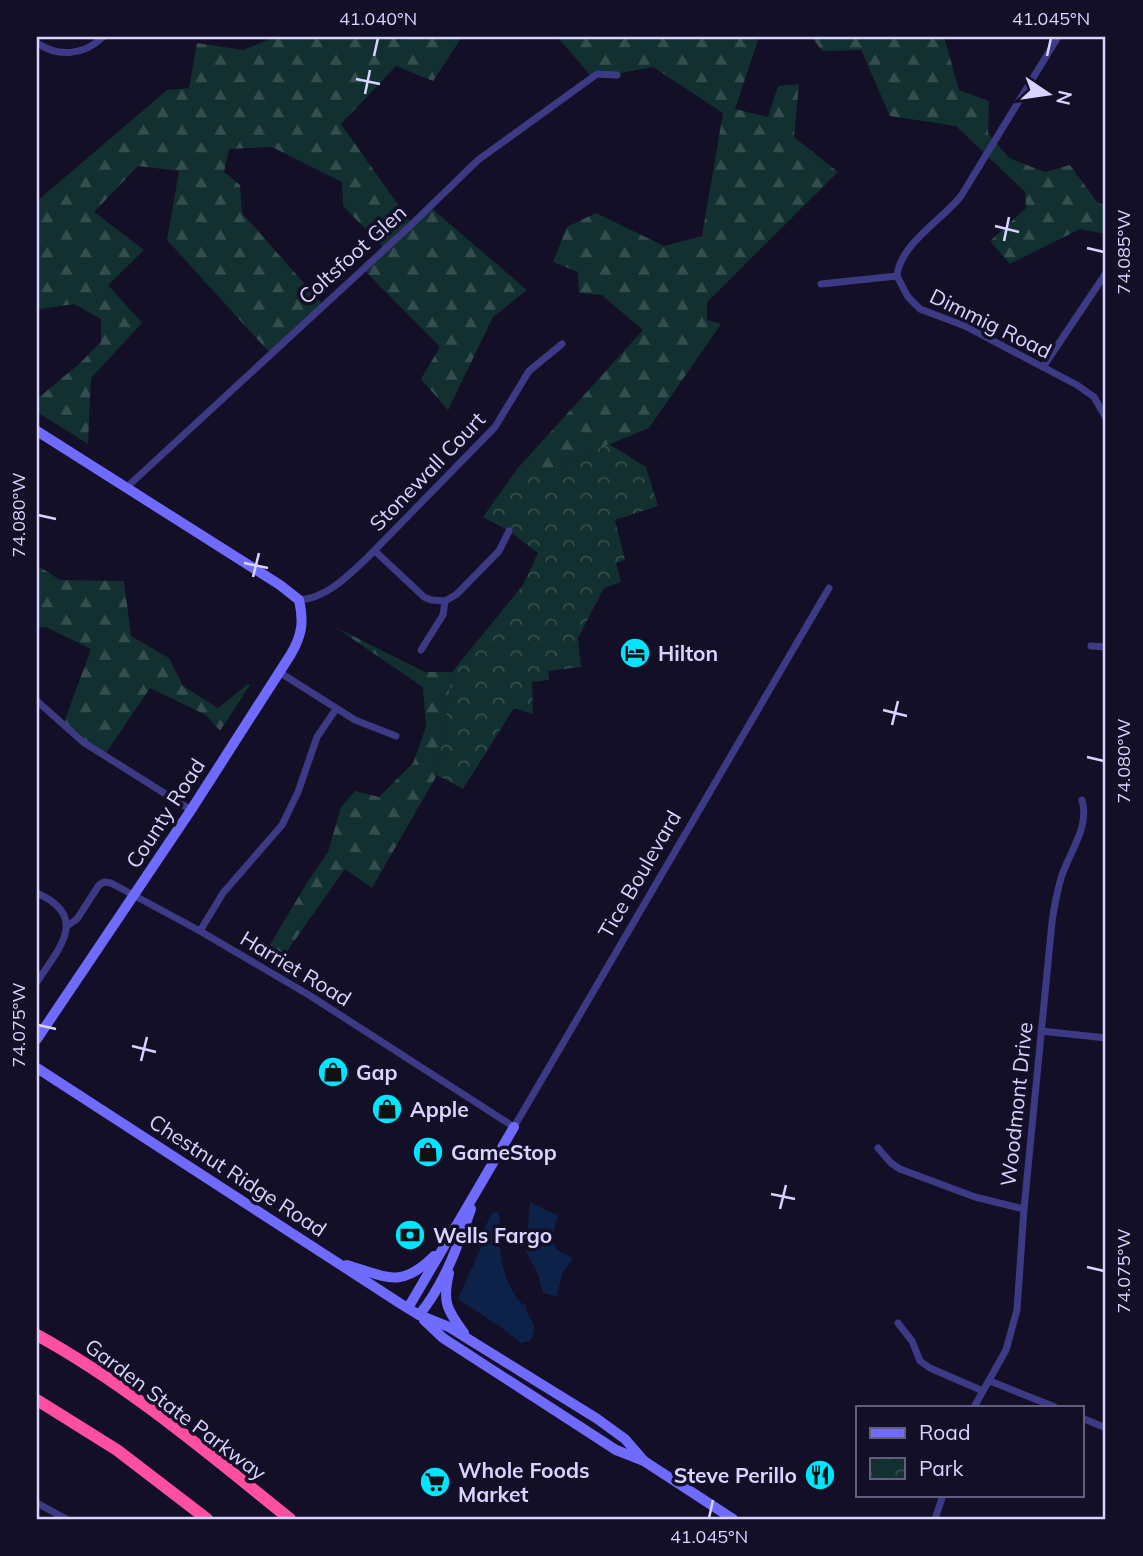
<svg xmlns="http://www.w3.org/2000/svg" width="1143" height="1556" font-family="Mulish,sans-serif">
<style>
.forest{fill:url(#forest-firs)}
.park{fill:url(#park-crowns)}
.water{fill:#0c2248}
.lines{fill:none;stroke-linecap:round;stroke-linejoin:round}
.street{stroke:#3d3a85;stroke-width:7}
.secondary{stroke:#6f6bff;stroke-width:10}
.highway{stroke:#ff4fa3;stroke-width:12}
.ticks{fill:none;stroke:#d9d4ff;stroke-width:2.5}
.labels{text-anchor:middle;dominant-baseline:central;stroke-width:7;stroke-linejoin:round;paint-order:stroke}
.street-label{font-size:21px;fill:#d9d4ff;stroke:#130f26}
.poi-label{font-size:21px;font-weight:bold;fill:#d9d4ff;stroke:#130f26;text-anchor:start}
.neatline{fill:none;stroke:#d9d4ff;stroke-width:2.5}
.ticks-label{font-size:18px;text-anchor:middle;fill:#d9d4ff}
</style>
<defs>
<pattern id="forest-firs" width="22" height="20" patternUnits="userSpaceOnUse" patternTransform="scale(1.75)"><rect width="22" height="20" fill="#12302f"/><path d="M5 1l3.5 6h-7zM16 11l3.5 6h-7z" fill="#344d4e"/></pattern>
<pattern id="park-crowns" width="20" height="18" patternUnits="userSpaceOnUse" patternTransform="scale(1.75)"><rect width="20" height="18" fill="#12302f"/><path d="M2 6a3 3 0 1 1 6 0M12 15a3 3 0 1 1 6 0" fill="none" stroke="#344d4e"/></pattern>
</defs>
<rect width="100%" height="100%" fill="#130f26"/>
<g class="forest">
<polygon points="275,37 394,37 399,41 403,37 462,37 433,81 396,66 341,124 411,223 430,207 527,290 493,317 448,410 421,379 440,347 363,269 385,249 343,206 342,182 272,147 229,149 224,172 240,185 242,213 325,307 270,353 167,240 179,171 138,166 94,212 144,250 108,285 142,323 91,378 88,444 37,412 37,399 79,364 101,342 101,319 74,304 40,309 37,306 37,201 167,90 189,88 197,43 243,50"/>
<polygon points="557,37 759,37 735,109 768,117 778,86 799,84 794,137 838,172 707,302 707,320 721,324 649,428 550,469 517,469 643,330 602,295 579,293 578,272 553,262 567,227 596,213 664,246 702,236 723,113 653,67 593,78"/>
<polygon points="812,37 944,37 959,90 989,101 988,133 1009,158 1045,172 1070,165 1097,202 1106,206 1106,234 1080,229 1010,264 990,241 1026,208 1025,192 956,126 890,116 861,50 822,51"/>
<polygon points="37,565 60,580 124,581 131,636 169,658 183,686 218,708 248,684 250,685 220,731 206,715 150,688 104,756 62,728 91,649 46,627 37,628"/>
<polygon points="335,627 425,672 452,672 437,775 372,888 345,869 285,954 265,953 308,881 328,852 341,807 355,791 379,797 413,763 426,727 423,687"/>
</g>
<polygon class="park" points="609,444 646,467 658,506 615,520 625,560 616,563 621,582 604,588 578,638 581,667 548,671 549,680 532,682 533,714 514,708 463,789 437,775 452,672 523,585 538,553 509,531 483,517 517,469 550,469"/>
<g class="water">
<polygon points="530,1202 558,1216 552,1238 557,1250 573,1258 562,1274 557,1296 543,1293 538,1274 526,1252"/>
<path d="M497,1212L500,1216C498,1247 500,1279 522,1304L526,1305C525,1321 542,1320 530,1341L521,1343L502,1328L458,1299L482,1245L484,1235L481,1230L484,1229L492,1213Z"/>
</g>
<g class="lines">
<g class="street">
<path d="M1058,37L961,196C942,220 900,244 897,276L908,297L920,309L965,326L1077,385L1094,397L1106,418"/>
<path d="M37,43C59,58 84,55 103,37"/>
<polyline points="821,284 897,276"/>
<polyline points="1043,367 1106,273"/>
<polyline points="127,487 410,226 478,160 597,74 617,75"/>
<polyline points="375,551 424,597 431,600 445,601"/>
<path d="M299,600C326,599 349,575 368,557L495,427L529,371L562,344"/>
<polyline points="1091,646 1106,647"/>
<polyline points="421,650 443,615 445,601 457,594 499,551 509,531"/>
<polyline points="279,672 355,720 396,736"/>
<polyline points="37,701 83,742 191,810"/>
<path d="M37,893C90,917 59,948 37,982"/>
<polyline points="67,926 77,919 99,885 104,882 111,883 200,931 309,995 514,1127 829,588"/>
<polyline points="200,931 223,893 282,825 298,792 317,737 336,709"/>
<polyline points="1041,1031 1106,1038"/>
<polyline points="878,1148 891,1163 900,1169 975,1197 1024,1209"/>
<polyline points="898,1323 912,1341 920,1361 930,1368 983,1391"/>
<polyline points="990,1381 1055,1407"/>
<path d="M974,1407L1006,1350L1017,1310L1024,1209L1052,922C1054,907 1057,893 1061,878C1069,852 1090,828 1082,800"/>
<polyline points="1082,1418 1106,1428"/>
<polyline points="37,1503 66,1519"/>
<polyline points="935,1519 943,1495"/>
</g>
<g class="secondary">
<path d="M37,431L280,585L299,600C304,622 302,635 291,654L191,810L37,1039"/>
<polyline points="37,1068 401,1304 419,1315 449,1327 596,1418 625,1439 644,1461"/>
<path d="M347,1265C387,1277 401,1289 434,1256"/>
<path d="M449,1273C442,1302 447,1310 464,1333"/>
<polyline points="408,1308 514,1127"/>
<path d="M419,1315C444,1285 458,1245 471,1209"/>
<polyline points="424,1320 443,1338 616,1450 644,1461 733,1519"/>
</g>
<g class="highway">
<path d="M37,1335C128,1385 209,1454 290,1519"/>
<polyline points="37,1400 117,1450 207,1519"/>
</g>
</g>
<path class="ticks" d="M374,56L378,38M1047,56L1051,38M356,79L380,84M365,94L370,70M995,226L1019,232M1004,241L1009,217M1087,248L1104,252M38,515L56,519M244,563L268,568M253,577L259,553M883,710L907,716M892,725L898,701M1087,757L1104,761M38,1025L56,1029M132,1046L156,1052M141,1061L147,1037M771,1194L795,1199M780,1209L786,1185M1087,1267L1104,1271M709,1518L713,1500"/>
<defs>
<g id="hotel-disc" transform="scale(1.575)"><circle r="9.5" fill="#00e5ff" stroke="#130f26"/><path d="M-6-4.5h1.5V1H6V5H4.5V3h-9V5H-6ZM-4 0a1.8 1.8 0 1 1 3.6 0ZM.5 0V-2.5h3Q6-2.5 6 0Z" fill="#111"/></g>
<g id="shop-disc" transform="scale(1.575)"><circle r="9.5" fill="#00e5ff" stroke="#130f26"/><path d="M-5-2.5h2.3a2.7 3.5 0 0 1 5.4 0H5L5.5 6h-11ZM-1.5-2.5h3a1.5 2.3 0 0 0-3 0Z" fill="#111"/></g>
<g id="bank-disc" transform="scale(1.575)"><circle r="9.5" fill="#00e5ff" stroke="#130f26"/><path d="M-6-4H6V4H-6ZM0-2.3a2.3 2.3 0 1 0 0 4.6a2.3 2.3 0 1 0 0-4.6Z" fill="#111"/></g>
<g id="restaurant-disc" transform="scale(1.575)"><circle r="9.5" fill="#00e5ff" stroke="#130f26"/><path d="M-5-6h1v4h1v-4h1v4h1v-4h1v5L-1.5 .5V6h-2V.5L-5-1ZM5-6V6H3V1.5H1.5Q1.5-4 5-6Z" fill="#111"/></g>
<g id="supermarket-disc" transform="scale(1.575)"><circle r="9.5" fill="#00e5ff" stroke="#130f26"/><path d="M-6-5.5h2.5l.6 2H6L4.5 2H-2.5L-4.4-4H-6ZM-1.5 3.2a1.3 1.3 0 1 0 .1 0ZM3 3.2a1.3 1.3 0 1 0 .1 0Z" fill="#111"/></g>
</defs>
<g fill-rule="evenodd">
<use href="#hotel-disc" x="635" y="653"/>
<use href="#shop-disc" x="333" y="1072"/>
<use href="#shop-disc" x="387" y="1109"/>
<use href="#shop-disc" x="428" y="1152"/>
<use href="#bank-disc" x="410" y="1235"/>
<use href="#restaurant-disc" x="820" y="1475"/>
<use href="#supermarket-disc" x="435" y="1482"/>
</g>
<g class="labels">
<g class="street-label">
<text transform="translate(352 254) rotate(-42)">Coltsfoot Glen</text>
<text transform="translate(991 323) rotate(26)">Dimmig Road</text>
<text transform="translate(427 471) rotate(-46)">Stonewall Court</text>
<text transform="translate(165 813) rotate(-57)">County Road</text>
<text transform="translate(639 874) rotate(-60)">Tice Boulevard</text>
<text transform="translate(296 968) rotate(31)">Harriet Road</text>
<text transform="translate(1016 1104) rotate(-84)">Woodmont Drive</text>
<text transform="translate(238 1175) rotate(33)">Chestnut Ridge Road</text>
<text transform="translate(176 1409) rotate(37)">Garden State Parkway</text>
</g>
<g class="poi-label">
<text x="658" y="653">Hilton</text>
<text x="356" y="1072">Gap</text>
<text x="410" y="1109">Apple</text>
<text x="451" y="1152">GameStop</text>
<text x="433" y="1235">Wells Fargo</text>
<text x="458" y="1470">Whole Foods<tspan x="458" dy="24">Market</tspan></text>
<text x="797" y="1475" text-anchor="end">Steve Perillo</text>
</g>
</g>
<rect width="1143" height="1556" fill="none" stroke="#130f26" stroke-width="77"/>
<rect x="856" y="1406" width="228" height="91" fill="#130f26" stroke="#625e7d" stroke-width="2"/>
<rect x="870" y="1428" width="35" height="10" fill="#6f6bff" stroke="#625e7d" stroke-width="2"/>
<text x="919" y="1440" font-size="21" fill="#d9d4ff">Road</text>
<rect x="870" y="1458" width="35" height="21" fill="url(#park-crowns)" stroke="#625e7d" stroke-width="2"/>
<text x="919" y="1476" font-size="21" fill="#d9d4ff">Park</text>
<g transform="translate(1048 94) rotate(103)" stroke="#130f26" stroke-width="5" paint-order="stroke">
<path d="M0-5L12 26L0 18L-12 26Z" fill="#d9d4ff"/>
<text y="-10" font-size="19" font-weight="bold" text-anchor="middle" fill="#d9d4ff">N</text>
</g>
<rect x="38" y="38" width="1066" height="1480" class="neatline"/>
<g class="ticks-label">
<text x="378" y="25">41.040°N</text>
<text x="1051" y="25">41.045°N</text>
<text transform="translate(1124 252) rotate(-90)" y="6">74.085°W</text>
<text transform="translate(19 515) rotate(-90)" y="6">74.080°W</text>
<text transform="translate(1124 761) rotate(-90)" y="6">74.080°W</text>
<text transform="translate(19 1025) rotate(-90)" y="6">74.075°W</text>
<text transform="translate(1124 1271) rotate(-90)" y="6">74.075°W</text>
<text x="709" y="1543">41.045°N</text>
</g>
</svg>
